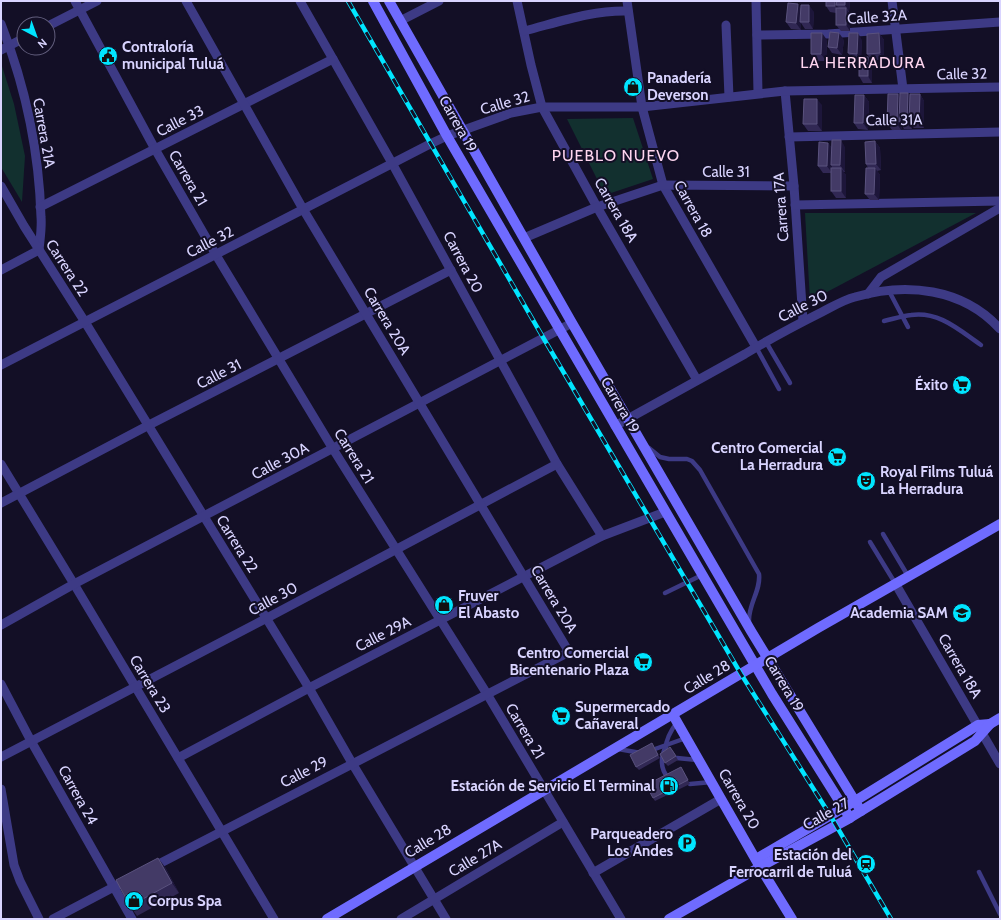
<svg xmlns="http://www.w3.org/2000/svg" width="1001" height="920" font-family="Cabin,sans-serif">
<style>
.green{fill:#12302f}
.lines{fill:none;stroke-linecap:round;stroke-linejoin:round}
.lane{stroke:#3d3a85;stroke-width:4.5}
.street{stroke:#3d3a85;stroke-width:9}
.secondary{stroke:#6f6bff;stroke-width:10}
.rail-casing{stroke:#00e5ff;stroke-width:4.5}
.rail{stroke:#130f26;stroke-width:3;stroke-dasharray:9;stroke-linecap:butt}
.wall{fill:#312854}
.shaded-wall{fill:#1d163a}
.building{fill:#433a66;stroke:#5a527e}
.labels{text-anchor:middle;dominant-baseline:central;stroke-width:4;stroke-linejoin:round;paint-order:stroke}
.street-label{font-size:15px;fill:#d9d4ff;stroke:#130f26}
.poi-label{font-size:15px;font-weight:bold;fill:#d9d4ff;stroke:#130f26;text-anchor:end}
.neighbourhood-label{font-size:16px;letter-spacing:1px;fill:#ffd6f0;stroke:#130f26}
</style>
<rect width="100%" height="100%" fill="#130f26"/>
<g class="green">
<polygon points="1,63 14,104 25,156 22,202 1,167"/>
<polygon points="633,118 653,179 605,195 567,119"/>
<polygon points="805,213 976,213 810,301"/>
</g>
<g class="lines">
<g class="lane">
<polyline points="889,291 908,327"/>
<path d="M884,321C893,319 902,316 911,315C939,311 959,330 981,345"/>
<polyline points="766,342 790,383"/>
<polyline points="756,347 779,389"/>
<path d="M649,448L660,457L669,459H687L692,461L700,470L759,574C761,591 748,604 749,622"/>
<polyline points="883,534 908,576"/>
<polyline points="870,542 895,583"/>
<polyline points="665,593 702,575"/>
<path d="M666,745C661,757 659,768 669,779"/>
<path d="M666,747C666,738 672,729 677,722"/>
<polyline points="618,749 641,753"/>
<polyline points="655,749 686,738"/>
<polyline points="677,758 697,760"/>
<polyline points="690,784 712,782"/>
<polyline points="979,872 1000,914"/>
</g>
<g class="street">
<polyline points="75,1 155,149 216,255 333,449 487,694 621,919"/>
<polyline points="300,1 392,163 557,464 602,536"/>
<polyline points="517,1 531,65 542,107 597,207 697,380"/>
<polyline points="627,1 642,107 663,185 756,347"/>
<polyline points="756,1 758,93"/>
<polyline points="892,1 903,89"/>
<polyline points="400,21 439,1"/>
<path d="M1,24C25,85 39,151 41,217C42,228 40,239 39,250L1,270"/>
<polyline points="726,25 729,97"/>
<polyline points="48,26 97,1"/>
<path d="M524,31C559,22 592,10 628,11"/>
<polyline points="757,35 828,34 1000,22"/>
<polyline points="1,50 24,38"/>
<polyline points="785,91 794,186 803,321"/>
<polyline points="789,137 1000,132"/>
<polyline points="1,186 24,226 85,322 309,688 352,763 446,919"/>
<polyline points="795,205 1000,201"/>
<polyline points="40,207 333,59"/>
<polyline points="524,238 597,207 663,185 794,186"/>
<polyline points="868,294 881,277 1000,208"/>
<polyline points="1,365 430,144 447,136 511,113 542,107 642,107 785,91 1000,87"/>
<path d="M615,426C658,402 701,378 745,354C770,339 796,325 822,312C832,307 843,300 855,297C906,282 963,288 1000,329"/>
<polyline points="1,464 74,584 274,919"/>
<polyline points="1,503 149,425 451,270"/>
<polyline points="895,583 1000,764"/>
<polyline points="1,625 74,584 572,323"/>
<polyline points="1,684 31,741 132,919"/>
<polyline points="1,757 267,618 557,464"/>
<polyline points="178,758 309,688 602,536 665,512"/>
<polyline points="1,789 14,865 20,881 39,919"/>
<polyline points="151,868 569,652 303,209 186,1"/>
<polyline points="593,873 721,799"/>
<polyline points="53,919 129,879"/>
<polyline points="401,919 563,822"/>
</g>
<g class="secondary">
<polyline points="373,1 447,136 724,612 772,694 850,818"/>
<polyline points="389,1 572,323 751,631 861,811"/>
<polyline points="673,715 760,867 792,919"/>
<polyline points="756,859 855,801 978,725 990,724"/>
<polyline points="327,919 818,628 1000,524"/>
<polyline points="669,919 760,867 848,819 975,741 990,724 1000,718"/>
</g>
<g class="rail-casing">
<polyline id="rail" points="348,1 544,339 741,674 830,815 891,919"/>
</g>
<use href="#rail" class="rail"/>
</g>
<g class="wall">
<polygon points="826,1 850,1 849,12 848,12 850,15 850,31 841,31 836,25 836,13 830,12 826,6"/>
<polygon points="801,8 814,12 813,29 805,29 801,23 801,30 791,29 786,22"/>
<polygon points="879,33 884,40 884,60 872,60 867,54"/>
<polygon points="827,40 826,61 815,61 811,54"/>
<polygon points="844,40 842,55 832,53 828,47"/>
<polygon points="862,40 861,57 868,57 872,64 872,83 863,83 859,76 859,60 853,60 848,53"/>
<polygon points="920,94 924,101 924,128 914,128 912,126 912,129 904,129 902,126 901,130 892,130 887,123 900,97"/>
<polygon points="864,95 869,102 868,130 858,129 854,123"/>
<polygon points="822,105 822,131 808,131 803,124"/>
<polygon points="875,141 880,148 881,170 877,171 880,175 879,200 870,200 865,194 868,168 866,164"/>
<polygon points="828,143 832,148 845,147 845,172 843,172 846,175 846,198 836,198 831,191 831,173 823,173 818,166"/>
<polygon points="652,743 660,758 639,770 636,767"/>
<polygon points="673,751 678,760 668,766 665,763"/>
<polygon points="681,767 690,784 655,801 653,798"/>
<polygon points="165,867 179,893 137,916 130,906"/>
</g>
<g class="shaded-wall">
<polygon points="835,1 840,1 836,5 840,9 839,13 835,6"/>
<polygon points="845,1 850,1 849,12 845,5"/>
<polygon points="798,4 802,11 800,22 801,23 801,30 796,23"/>
<polygon points="809,5 814,12 813,29 809,22"/>
<polygon points="846,8 850,15 850,31 846,25"/>
<polygon points="822,33 827,40 826,61 821,54"/>
<polygon points="839,33 844,40 842,55 837,48"/>
<polygon points="858,33 862,40 861,60 857,54"/>
<polygon points="879,33 884,40 884,60 880,53"/>
<polygon points="868,57 872,64 872,83 868,76"/>
<polygon points="908,93 913,100 909,122 912,126 912,129 907,122"/>
<polygon points="898,94 902,101 899,122 902,126 901,130 897,124"/>
<polygon points="920,94 924,101 924,128 919,122"/>
<polygon points="864,95 869,102 868,130 863,123"/>
<polygon points="817,99 822,105 822,131 817,124"/>
<polygon points="841,140 845,147 845,172 840,165"/>
<polygon points="875,141 880,148 881,170 876,164"/>
<polygon points="828,143 833,149 831,165 832,166 832,173 827,166"/>
<polygon points="841,168 846,175 846,198 841,191"/>
<polygon points="875,168 880,175 879,200 874,194"/>
<polygon points="158,858 165,867 179,893 172,883"/>
</g>
<g class="building">
<rect x="826" y="1" width="9" height="5"/>
<polygon points="837,1 845,1 845,5 836,5"/>
<polygon points="788,3 798,4 796,23 786,22"/>
<polygon points="801,5 809,5 809,22 800,22"/>
<rect x="836" y="8" width="10" height="17"/>
<polygon points="830,32 839,33 837,48 828,47"/>
<polygon points="811,33 822,33 821,54 811,54"/>
<polygon points="849,33 858,33 857,54 848,53"/>
<polygon points="879,33 880,53 867,54 867,34"/>
<rect x="859" y="57" width="9" height="19"/>
<polygon points="900,93 908,93 907,122 899,122"/>
<polygon points="888,94 898,94 897,124 887,123"/>
<polygon points="910,94 920,94 919,122 909,122"/>
<polygon points="855,95 864,95 863,123 854,123"/>
<polygon points="804,99 817,99 817,124 803,124"/>
<polygon points="832,140 841,140 840,165 831,165"/>
<polygon points="875,141 876,164 866,164 865,142"/>
<polygon points="819,142 828,143 827,166 818,166"/>
<rect x="831" y="168" width="10" height="23"/>
<polygon points="866,168 875,168 874,194 865,194"/>
<polygon points="652,743 658,755 636,767 630,755"/>
<polygon points="670,747 676,756 665,763 660,754"/>
<polygon points="681,767 688,780 653,798 646,785"/>
<polygon points="158,858 172,883 130,906 116,880"/>
</g>
<defs>
<g id="civic-disc" transform="scale(1)"><circle r="9.5" fill="#00e5ff" stroke="#130f26"/><path d="M-.6-6.5H3V-4.5H.6V-3L4-1V1h2V6H-6V1h2V-1L-.6-3ZM-1.2 2.5V6h2.4V2.5Z" fill="#111"/></g>
<g id="shop-disc" transform="scale(1)"><circle r="9.5" fill="#00e5ff" stroke="#130f26"/><path d="M-5-2.5h2.3a2.7 3.5 0 0 1 5.4 0H5L5.5 6h-11ZM-1.5-2.5h3a1.5 2.3 0 0 0-3 0Z" fill="#111"/></g>
<g id="supermarket-disc" transform="scale(1)"><circle r="9.5" fill="#00e5ff" stroke="#130f26"/><path d="M-6-5.5h2.5l.6 2H6L4.5 2H-2.5L-4.4-4H-6ZM-1.5 3.2a1.3 1.3 0 1 0 .1 0ZM3 3.2a1.3 1.3 0 1 0 .1 0Z" fill="#111"/></g>
<g id="theatre-disc" transform="scale(1)"><circle r="9.5" fill="#00e5ff" stroke="#130f26"/><path d="M-5-5.5Q0-4 5-5.5V0Q5 5 0 6Q-5 5-5 0ZM-3.3-2.5H-1v1.5H-3.3ZM1-2.5H3.3v1.5H1ZM-2.8 1Q0 5.5 2.8 1Z" fill="#111"/></g>
<g id="school-disc" transform="scale(1)"><circle r="9.5" fill="#00e5ff" stroke="#130f26"/><path d="M0-5L7-2L0 1L-7-2ZM-4 1L0 2.5L4 1V4Q0 6-4 4Z" fill="#111"/></g>
<g id="fuel-disc" transform="scale(1)"><circle r="9.5" fill="#00e5ff" stroke="#130f26"/><path d="M-5.5-6h7V0h2V4h1.3V-2.5L3-4.5l.8-.8L6-3V5H2.5V1h-1V6h-7ZM-4.2-4.7v3.2H.2V-4.7Z" fill="#111"/></g>
<g id="parking-disc" transform="scale(1)"><circle r="9.5" fill="#00e5ff" stroke="#130f26"/><path d="M-3.5-5.5H1a3.5 3.5 0 0 1 0 7H-1V5.5H-3.5ZM-1-3.4V-.6H.8a1.4 1.4 0 0 0 0-2.8Z" fill="#111"/></g>
<g id="station-disc" transform="scale(1)"><circle r="9.5" fill="#00e5ff" stroke="#130f26"/><path d="M-3-6H3Q5-6 5-4V2Q5 4 3 4L4.5 6H3L1.5 4h-3L-3 6H-4.5L-3 4Q-5 4-5 2V-4Q-5-6-3-6ZM-3.5-4v3h7v-3ZM-3.5 1v1.5H-2V1ZM2 1v1.5H3.5V1Z" fill="#111"/></g>
</defs>
<g fill-rule="evenodd">
<use href="#civic-disc" x="108" y="56"/>
<use href="#shop-disc" x="633" y="87"/>
<use href="#supermarket-disc" x="962" y="385"/>
<use href="#supermarket-disc" x="837" y="457"/>
<use href="#theatre-disc" x="866" y="481"/>
<use href="#shop-disc" x="444" y="605"/>
<use href="#school-disc" x="962" y="613"/>
<use href="#supermarket-disc" x="643" y="662"/>
<use href="#supermarket-disc" x="561" y="716"/>
<use href="#fuel-disc" x="669" y="786"/>
<use href="#parking-disc" x="687" y="843"/>
<use href="#station-disc" x="866" y="864"/>
<use href="#shop-disc" x="134" y="901"/>
</g>
<g class="labels">
<g class="street-label">
<text transform="translate(877 17) rotate(-4)">Calle 32A</text>
<text transform="translate(962 74) rotate(-1)">Calle 32</text>
<text transform="translate(505 103) rotate(-16)">Calle 32</text>
<text transform="translate(894 120) rotate(-1)">Calle 31A</text>
<text transform="translate(180 121) rotate(-27)">Calle 33</text>
<text transform="translate(458 124) rotate(61)">Carrera 19</text>
<text transform="translate(44 133) rotate(80)">Carrera 21A</text>
<text x="726" y="172">Calle 31</text>
<text transform="translate(188 178) rotate(60)">Carrera 21</text>
<text transform="translate(781 207) rotate(-94)">Carrera 17A</text>
<text transform="translate(693 209) rotate(61)">Carrera 18</text>
<text transform="translate(616 210) rotate(60)">Carrera 18A</text>
<text transform="translate(210 242) rotate(-27)">Calle 32</text>
<text transform="translate(463 262) rotate(62)">Carrera 20</text>
<text transform="translate(67 268) rotate(57)">Carrera 22</text>
<text transform="translate(803 306) rotate(-27)">Calle 30</text>
<text transform="translate(387 321) rotate(59)">Carrera 20A</text>
<text transform="translate(219 374) rotate(-27)">Calle 31</text>
<text transform="translate(620 405) rotate(60)">Carrera 19</text>
<text transform="translate(354 456) rotate(58)">Carrera 21</text>
<text transform="translate(280 461) rotate(-28)">Calle 30A</text>
<text transform="translate(237 544) rotate(58)">Carrera 22</text>
<text transform="translate(273 599) rotate(-28)">Calle 30</text>
<text transform="translate(554 599) rotate(59)">Carrera 20A</text>
<text transform="translate(383 634) rotate(-27)">Calle 29A</text>
<text transform="translate(960 666) rotate(60)">Carrera 18A</text>
<text transform="translate(707 677) rotate(-31)">Calle 28</text>
<text transform="translate(150 684) rotate(59)">Carrera 23</text>
<text transform="translate(784 684) rotate(59)">Carrera 19</text>
<text transform="translate(525 731) rotate(59)">Carrera 21</text>
<text transform="translate(304 772) rotate(-27)">Calle 29</text>
<text transform="translate(78 795) rotate(61)">Carrera 24</text>
<text transform="translate(739 799) rotate(60)">Carrera 20</text>
<text transform="translate(826 814) rotate(-29)">Calle 27</text>
<text transform="translate(428 841) rotate(-31)">Calle 28</text>
<text transform="translate(475 858) rotate(-31)">Calle 27A</text>
</g>
<g class="poi-label">
<text x="122" y="47" text-anchor="start">Contraloría<tspan x="122" dy="17">municipal Tuluá</tspan></text>
<text x="647" y="78" text-anchor="start">Panadería<tspan x="647" dy="17">Deverson</tspan></text>
<text x="948" y="385">Éxito</text>
<text x="823" y="448">Centro Comercial<tspan x="823" dy="17">La Herradura</tspan></text>
<text x="880" y="472" text-anchor="start">Royal Films Tuluá<tspan x="880" dy="17">La Herradura</tspan></text>
<text x="458" y="596" text-anchor="start">Fruver<tspan x="458" dy="17">El Abasto</tspan></text>
<text x="948" y="613">Academia SAM</text>
<text x="629" y="653">Centro Comercial<tspan x="629" dy="17">Bicentenario Plaza</tspan></text>
<text x="575" y="707" text-anchor="start">Supermercado<tspan x="575" dy="17">Cañaveral</tspan></text>
<text x="655" y="786">Estación de Servicio El Terminal</text>
<text x="673" y="834">Parqueadero<tspan x="673" dy="17">Los Andes</tspan></text>
<text x="852" y="855">Estación del<tspan x="852" dy="17">Ferrocarril de Tuluá</tspan></text>
<text x="148" y="901" text-anchor="start">Corpus Spa</text>
</g>
<g class="neighbourhood-label">
<text x="863" y="62">LA HERRADURA</text>
<text x="616" y="155">PUEBLO NUEVO</text>
</g>
</g>
<rect width="1001" height="920" fill="none" stroke="#d9d4ff" stroke-width="4"/>
<g transform="translate(36 36) rotate(139)"><circle r="19" fill="#130f26" stroke="#625e7d"/>
<path d="M0-3L7 15L0 10L-7 15Z" fill="#00e5ff"/>
<text y="-6" font-size="11" font-weight="bold" text-anchor="middle" fill="#d9d4ff">N</text>
</g>
</svg>
